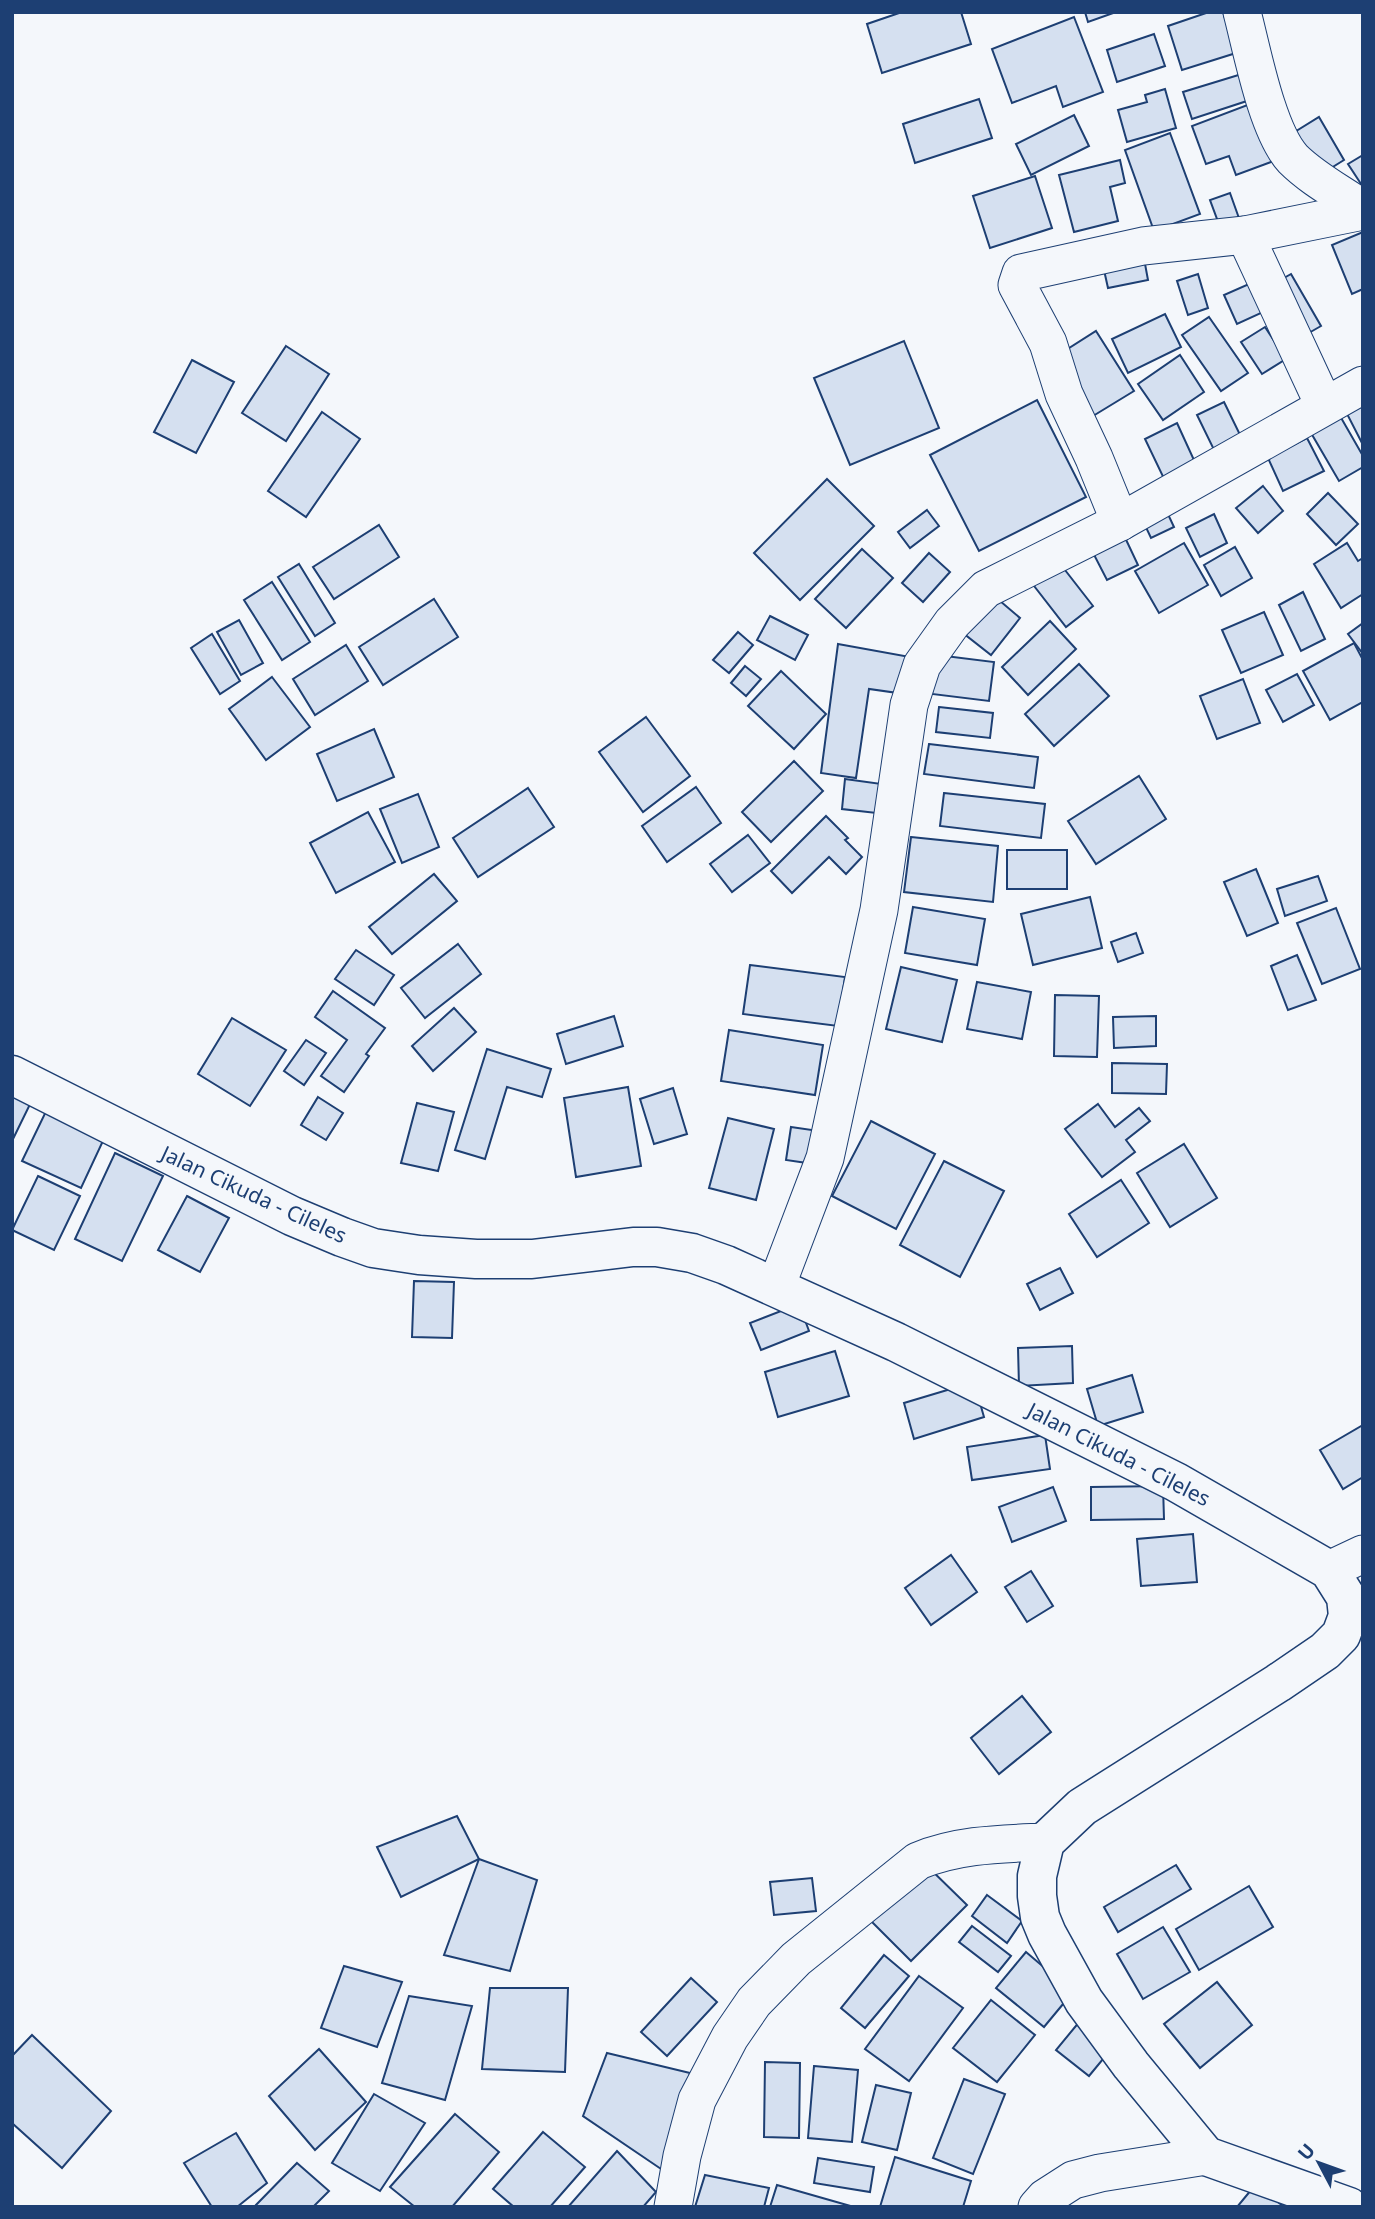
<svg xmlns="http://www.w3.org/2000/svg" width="1375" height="2219" font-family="'Noto Sans',sans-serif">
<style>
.building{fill:#d5e0f0;stroke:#1d3f73;stroke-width:2}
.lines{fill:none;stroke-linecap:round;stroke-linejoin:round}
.street-casing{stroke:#1d3f73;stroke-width:39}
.secondary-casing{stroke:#1d3f73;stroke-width:41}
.street{stroke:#f4f7fb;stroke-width:37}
.secondary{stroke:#f4f7fb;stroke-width:38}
.labels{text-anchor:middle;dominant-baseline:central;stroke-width:5;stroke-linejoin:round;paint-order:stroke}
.street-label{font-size:21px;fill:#1d3f73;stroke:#f4f7fb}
</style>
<rect width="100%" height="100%" fill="#f4f7fb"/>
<g class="building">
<polygon points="902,12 961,12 971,44 882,73 867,24"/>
<polygon points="1085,12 1116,12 1088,22"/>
<polygon points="1209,12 1223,12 1236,53 1182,70 1168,26"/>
<polygon points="1074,17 1103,92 1063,107 1056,86 1012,103 992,49"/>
<polygon points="1154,34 1165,66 1117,82 1107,50"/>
<polygon points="1245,73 1253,99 1192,119 1183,92"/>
<polygon points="1165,89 1176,128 1127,142 1118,110 1147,102 1145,95"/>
<polygon points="979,99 992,138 915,163 903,124"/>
<polygon points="1258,101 1279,159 1236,175 1229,156 1206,164 1192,126"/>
<polygon points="1074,115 1089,146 1031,175 1016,144"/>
<polygon points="1319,117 1344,160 1318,176 1293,133"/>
<polygon points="1170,133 1200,214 1154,231 1125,150"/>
<polygon points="1363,155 1363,187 1348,164"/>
<polygon points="1120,160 1125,183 1110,187 1118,221 1074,232 1059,175"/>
<polygon points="1035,176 1052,228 990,248 973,196"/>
<polygon points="1230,193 1240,221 1220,227 1210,200"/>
<polygon points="1363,232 1363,289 1352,294 1332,245"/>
<polygon points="1143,253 1148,280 1108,288 1102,261"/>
<polygon points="1198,274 1208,308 1188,315 1177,281"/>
<polygon points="1291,274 1321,326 1300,338 1270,286"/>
<polygon points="1258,280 1272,308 1237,324 1224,295"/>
<polygon points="1165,314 1181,347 1128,373 1112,339"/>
<polygon points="1209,317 1248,373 1221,391 1182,335"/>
<polygon points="1265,327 1286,359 1262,374 1241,342"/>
<polygon points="1096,331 1134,391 1093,416 1055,357"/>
<polygon points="904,341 939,428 850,465 814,378"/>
<polygon points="286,346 329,374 286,441 242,413"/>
<polygon points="1180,355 1204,392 1163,420 1138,384"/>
<polygon points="192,360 234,382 196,453 154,432"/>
<polygon points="1363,398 1363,445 1344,408"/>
<polygon points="1037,400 1086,497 979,551 930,455"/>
<polygon points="1224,402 1245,445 1218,458 1197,415"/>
<polygon points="1336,409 1363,456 1363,467 1339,481 1307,426"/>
<polygon points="322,412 360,439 306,517 268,491"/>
<polygon points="1177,423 1199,471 1168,487 1145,439"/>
<polygon points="1307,438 1324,471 1283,491 1268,458"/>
<polygon points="827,479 874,526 800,600 754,553"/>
<polygon points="1263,486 1283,511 1258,533 1236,508"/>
<polygon points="1328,493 1358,524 1336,545 1307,514"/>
<polygon points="927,510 939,526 910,548 898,532"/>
<polygon points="1166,510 1174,527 1151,538 1143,521"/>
<polygon points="1214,514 1227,543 1200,557 1186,528"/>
<polygon points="379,525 399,557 334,599 313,567"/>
<polygon points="1121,529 1138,565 1107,580 1089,545"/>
<polygon points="1184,543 1208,585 1159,613 1135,571"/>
<polygon points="1347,543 1358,561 1363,558 1363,594 1341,608 1314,564"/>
<polygon points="1235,547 1252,578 1221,596 1204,565"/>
<polygon points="862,549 893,578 846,628 815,599"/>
<polygon points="929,553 950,572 923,602 902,583"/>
<polygon points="1058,561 1093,606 1066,627 1031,582"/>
<polygon points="299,564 335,623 315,636 278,577"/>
<polygon points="272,582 310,642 282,660 244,600"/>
<polygon points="1303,592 1325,639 1301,651 1279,605"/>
<polygon points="993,595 1020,618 991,655 963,633"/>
<polygon points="434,599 458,637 383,685 359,647"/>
<polygon points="1264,612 1283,655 1241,673 1222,630"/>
<polygon points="770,616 808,635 795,660 757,640"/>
<polygon points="239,620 263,663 241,675 217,632"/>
<polygon points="1050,621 1076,649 1028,695 1002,667"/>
<polygon points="1363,623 1363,654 1348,634"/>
<polygon points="738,632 753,645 729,673 713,660"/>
<polygon points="212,634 240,681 220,694 191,648"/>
<polygon points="1354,643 1363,660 1363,702 1330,720 1303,671"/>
<polygon points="838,644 910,657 905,694 869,689 856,778 821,773"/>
<polygon points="346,645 368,681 315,715 293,679"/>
<polygon points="937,655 994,662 989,701 932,694"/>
<polygon points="1079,664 1109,696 1054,746 1025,714"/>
<polygon points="745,666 761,679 746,696 731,683"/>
<polygon points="781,671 826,714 794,749 748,706"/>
<polygon points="1297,674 1314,705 1283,722 1266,690"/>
<polygon points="272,677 310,727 266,760 229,709"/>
<polygon points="1243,679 1260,723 1217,739 1200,696"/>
<polygon points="939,707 993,713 990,738 936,732"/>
<polygon points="646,717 690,776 643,812 599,752"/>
<polygon points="374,729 394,777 337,801 317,754"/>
<polygon points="929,744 1038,757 1034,788 924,774"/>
<polygon points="794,761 823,791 771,842 742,812"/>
<polygon points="1139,776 1166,819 1096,864 1068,821"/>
<polygon points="845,779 889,785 885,814 842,809"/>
<polygon points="696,787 721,823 667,862 642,826"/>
<polygon points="528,788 554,827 478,877 453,838"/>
<polygon points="944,793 1045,804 1041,838 940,826"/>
<polygon points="418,794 439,847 402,863 380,809"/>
<polygon points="368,812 395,862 336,893 310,843"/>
<polygon points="826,816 848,838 845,840 862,857 846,874 829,857 792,893 771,871"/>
<polygon points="748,835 770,863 732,892 710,864"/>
<polygon points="911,837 998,846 993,902 904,892"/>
<rect x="1007" y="850" width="60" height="39"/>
<polygon points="1256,869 1278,923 1247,936 1224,882"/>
<polygon points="434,874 457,901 392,954 369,927"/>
<polygon points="1318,876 1327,901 1285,916 1277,889"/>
<polygon points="1090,897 1102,948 1033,965 1021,914"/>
<polygon points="913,907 985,919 977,965 905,953"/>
<polygon points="1336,908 1360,969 1322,984 1297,923"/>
<polygon points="1136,933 1143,953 1118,962 1111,942"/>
<polygon points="458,944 481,974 425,1018 401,988"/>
<polygon points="356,950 394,975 374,1005 335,979"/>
<polygon points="1297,955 1316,1000 1288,1010 1271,966"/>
<polygon points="750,965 845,977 838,1026 743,1014"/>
<polygon points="901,967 957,980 942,1042 886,1029"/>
<polygon points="977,982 1031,992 1022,1039 967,1029"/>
<polygon points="333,991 385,1028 366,1054 369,1056 344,1092 321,1076 347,1040 315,1017"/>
<polygon points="1055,995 1099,996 1097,1057 1054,1056"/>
<polygon points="454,1008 476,1032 433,1071 412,1046"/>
<polygon points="614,1016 623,1046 566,1064 557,1034"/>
<polygon points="1156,1016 1156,1046 1114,1048 1113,1017"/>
<polygon points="232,1018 286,1050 250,1106 198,1074"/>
<polygon points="729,1030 823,1045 815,1095 721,1081"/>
<polygon points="306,1040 326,1053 304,1085 284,1071"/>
<polygon points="487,1049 551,1069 542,1097 507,1087 485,1159 455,1150"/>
<polygon points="1112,1063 1167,1064 1166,1094 1112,1093"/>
<polygon points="12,1081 36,1092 12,1141"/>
<polygon points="628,1087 641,1166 576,1177 564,1098"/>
<polygon points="673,1088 687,1134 654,1144 640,1099"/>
<polygon points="318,1097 343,1113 326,1140 301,1125"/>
<polygon points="51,1101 109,1128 81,1188 22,1161"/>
<polygon points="417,1103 454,1112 438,1171 401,1163"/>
<polygon points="1098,1104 1115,1127 1139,1108 1150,1121 1126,1140 1135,1152 1102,1177 1065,1129"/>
<polygon points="728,1118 774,1129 756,1200 709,1188"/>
<polygon points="871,1121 935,1154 896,1229 832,1196"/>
<polygon points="791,1127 819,1131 814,1164 786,1160"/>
<polygon points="1184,1144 1217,1198 1170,1227 1137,1173"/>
<polygon points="115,1153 163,1176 122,1261 75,1239"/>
<polygon points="944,1161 1004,1191 960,1277 900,1245"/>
<polygon points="38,1176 80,1196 54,1250 12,1230"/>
<polygon points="1121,1180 1149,1223 1097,1257 1069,1214"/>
<polygon points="187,1196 229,1218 200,1272 158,1250"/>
<polygon points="1060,1268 1073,1293 1040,1310 1027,1284"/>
<polygon points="414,1281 454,1282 452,1338 412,1337"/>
<polygon points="799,1304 809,1331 761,1350 750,1323"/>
<polygon points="1072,1346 1073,1383 1019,1386 1018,1348"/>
<polygon points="835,1351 849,1396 778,1417 765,1372"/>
<polygon points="1132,1375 1143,1412 1098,1426 1087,1389"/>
<polygon points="974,1382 984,1417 914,1439 904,1403"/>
<polygon points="1363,1425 1363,1477 1343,1489 1320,1450"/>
<polygon points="1045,1435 1050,1469 972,1480 967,1447"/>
<polygon points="1163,1486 1164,1519 1091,1520 1091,1487"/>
<polygon points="1053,1487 1066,1521 1012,1542 999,1507"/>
<polygon points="1193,1534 1197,1582 1141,1586 1137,1539"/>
<polygon points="951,1555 977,1592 931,1625 905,1588"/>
<polygon points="1031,1571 1053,1606 1027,1622 1005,1587"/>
<polygon points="1022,1696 1051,1732 999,1774 971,1738"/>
<polygon points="457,1816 479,1859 401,1897 377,1847"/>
<polygon points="479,1859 537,1880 510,1971 444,1955"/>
<polygon points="922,1861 967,1905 911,1961 867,1917"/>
<polygon points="1176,1865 1191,1889 1118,1932 1104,1907"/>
<polygon points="812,1878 816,1911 774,1915 770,1882"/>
<polygon points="1249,1886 1273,1927 1199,1970 1176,1929"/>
<polygon points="987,1895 1022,1921 1007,1943 972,1916"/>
<polygon points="972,1926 1011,1956 998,1972 959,1942"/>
<polygon points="1163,1927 1190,1972 1143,1999 1117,1954"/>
<polygon points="1026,1952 1073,1992 1044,2027 996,1988"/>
<polygon points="884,1955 909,1976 865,2028 841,2008"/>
<polygon points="344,1966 402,1982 377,2047 321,2028"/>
<polygon points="919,1976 963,2008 909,2081 865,2049"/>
<polygon points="691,1978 717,2002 667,2056 641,2032"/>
<polygon points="1217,1982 1252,2025 1200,2068 1164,2024"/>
<polygon points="490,1988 568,1988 565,2072 482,2069"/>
<polygon points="409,1996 472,2006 445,2100 382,2083"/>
<polygon points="991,2000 1035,2035 997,2082 953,2048"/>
<polygon points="1080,2021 1113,2047 1089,2076 1056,2050"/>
<polygon points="32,2035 111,2111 62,2168 12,2123 12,2056"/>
<polygon points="319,2049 366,2102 315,2150 269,2096"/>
<polygon points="607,2053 690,2073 664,2171 583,2116"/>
<polygon points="765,2062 800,2063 799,2138 764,2137"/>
<polygon points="814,2066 858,2070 852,2142 808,2138"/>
<polygon points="964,2079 1005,2094 973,2174 933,2158"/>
<polygon points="876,2085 911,2093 897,2150 862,2142"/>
<polygon points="374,2094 425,2123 380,2191 332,2163"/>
<polygon points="455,2114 499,2152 452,2207 415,2207 390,2187"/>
<polygon points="543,2132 585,2167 550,2207 514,2207 493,2189"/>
<polygon points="236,2133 267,2183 237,2207 212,2207 184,2163"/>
<polygon points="617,2151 656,2192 643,2207 568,2207"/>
<polygon points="895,2157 971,2181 963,2207 880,2207"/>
<polygon points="818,2158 874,2167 870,2192 814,2183"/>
<polygon points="297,2163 329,2191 313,2207 254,2207"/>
<polygon points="705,2175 769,2188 764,2207 695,2207"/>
<polygon points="1256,2184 1284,2207 1237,2207"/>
<polygon points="777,2185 854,2207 770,2207"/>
</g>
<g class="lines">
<g class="street-casing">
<g id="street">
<path d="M1242,12C1252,50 1267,131 1293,159C1313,179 1340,193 1363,209"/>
<polyline points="1245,235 1324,405"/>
<polyline points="1120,522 1094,458 1064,394 1048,343 1017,285 1021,273 1143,246 1245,235 1363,211"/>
<polyline points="776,1287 825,1158 879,910 909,705 922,665 952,623 986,589 1120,522 1363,385"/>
<polyline points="1329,1570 1363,1554"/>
<path d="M673,2207L682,2156L697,2100L730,2037L754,2002L796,1959L918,1861C959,1844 1002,1844 1045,1842"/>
<polyline points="1037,2207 1045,2198 1073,2180 1100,2173 1206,2156"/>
</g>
</g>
<g class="secondary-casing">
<polyline id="secondary" points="12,1075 292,1216 342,1237 373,1248 419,1255 476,1259 532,1259 633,1247 657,1247 692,1253 726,1265 896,1342 1176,1482 1329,1570 1346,1597 1348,1616 1341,1635 1325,1651 1278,1683 1082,1807 1045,1842 1037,1876 1037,1896 1040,1917 1047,1934 1084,2001 1131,2065 1206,2156 1349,2207"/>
</g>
<use href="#street" class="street"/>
<use href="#secondary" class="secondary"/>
</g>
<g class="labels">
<g class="street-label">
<text transform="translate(254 1194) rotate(25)">Jalan Cikuda - Cileles</text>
<text transform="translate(1119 1454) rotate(27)">Jalan Cikuda - Cileles</text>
</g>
</g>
<rect width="1375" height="2219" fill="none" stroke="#1d3f73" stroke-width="28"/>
<g transform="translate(1319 2163) rotate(311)" stroke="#f4f7fb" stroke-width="5" paint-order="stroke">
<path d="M0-5L12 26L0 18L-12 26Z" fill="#1d3f73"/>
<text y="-10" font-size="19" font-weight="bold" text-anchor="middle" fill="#1d3f73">U</text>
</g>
</svg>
